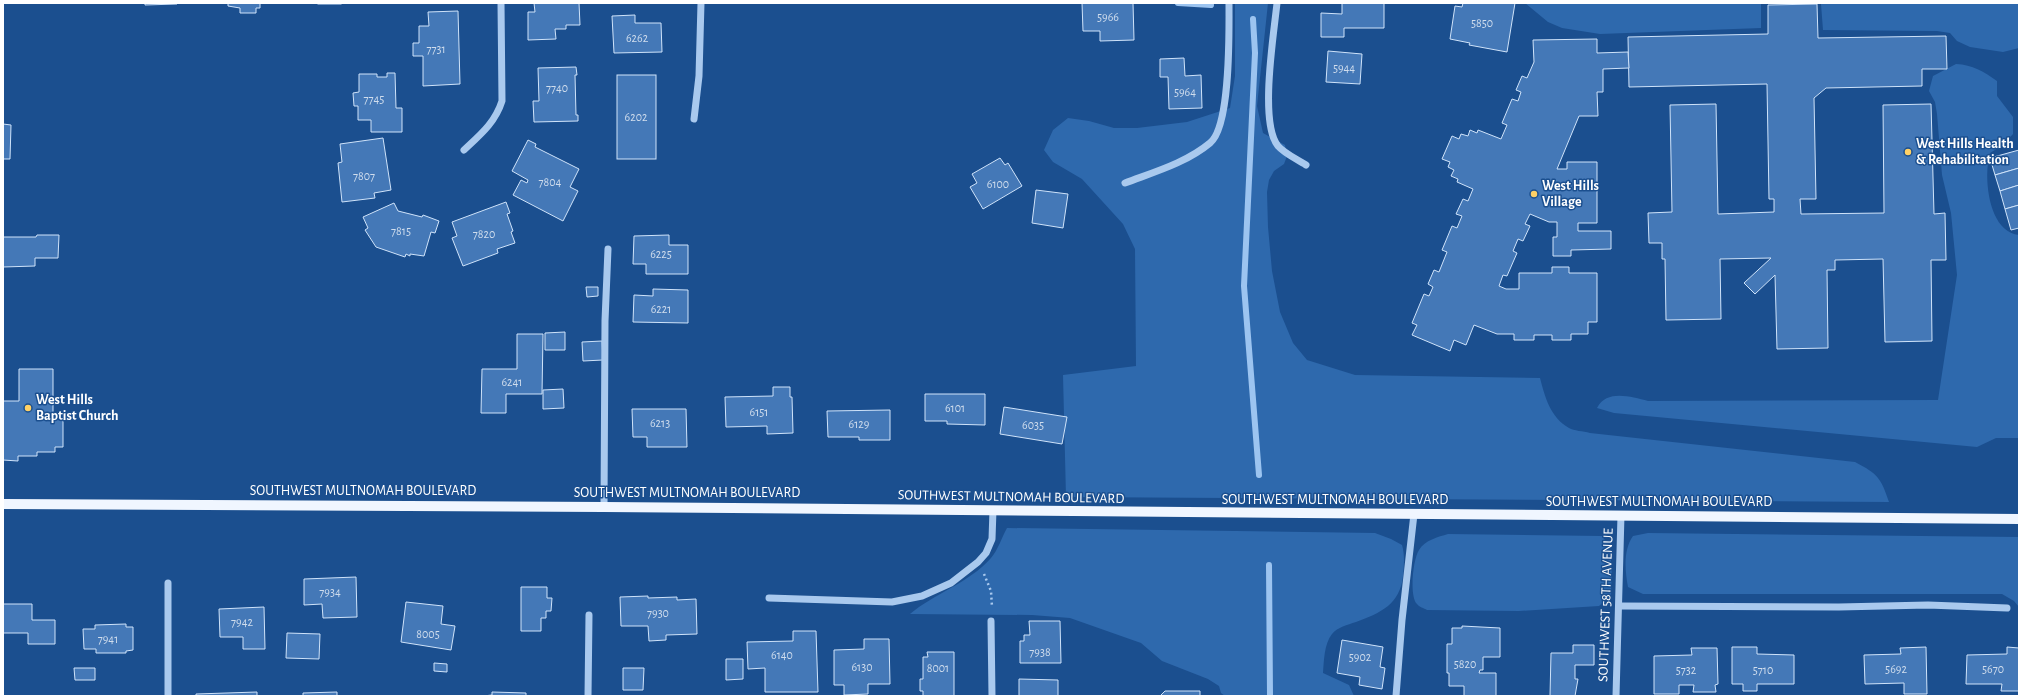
<svg xmlns="http://www.w3.org/2000/svg" width="2022" height="699" font-family="'Alegreya Sans',sans-serif">
<style>
.green{fill:#2e69ad}
.lines{fill:none;stroke-linecap:round;stroke-linejoin:round}
.stream{stroke:#9cc4f0;stroke-width:6}
.building{fill:#4478b7;stroke:#cfe3fa}
.path{stroke:#a9c9ee;stroke-width:2.5;stroke-dasharray:2 3;stroke-linecap:butt}
.minor{stroke:#a9c9ee;stroke-width:7}
.major{stroke:#f0f6ff;stroke-width:10}
.poi-dot{fill:#ffd166;stroke:#1b4f8f;stroke-width:1.5}
.labels{text-anchor:middle;dominant-baseline:central;stroke-width:3;stroke-linejoin:round;paint-order:stroke}
.number-label{font-size:12px;fill:#d0dded}
.poi-label{font-size:14px;font-weight:bold;fill:#fff;stroke:#1b4f8f;text-anchor:start}
.street-label{font-size:14px;fill:#fff;stroke:#1b4f8f}
</style>
<rect width="100%" height="100%" fill="#1b4f8f"/>
<g class="green">
<path d="M1235,3H1268L1257,106L1263,133L1285,145L1287,156L1284,164L1274,171L1269,180L1267,192L1268,227L1272,271L1280,312L1293,343L1307,360L1355,375L1540,378C1545,397 1550,417 1569,428C1574,431 1583,431 1590,433L1855,462C1878,474 1881,478 1889,502L1066,497L1063,375L1136,366L1135,249L1123,224L1082,179L1053,162L1044,150L1053,130L1068,118L1089,121L1114,128H1137L1187,122L1230,108L1235,76Z"/>
<polygon points="1525,3 2019,3 2019,48 2003,52 1970,47 1957,41 1950,33 1937,31 1823,30 1821,4 1761,4 1761,28 1600,34 1562,28 1548,22"/>
<path d="M1956,64C1973,65 1983,71 1997,81V96L2013,117V134L2003,145L1990,153C1983,176 1988,232 2019,235V438H1996L1977,447L1614,413L1597,408C1607,389 1631,397 1648,401L1938,400L1957,275L1951,213L1942,175L1937,114L1935,102L1929,91L1933,76Z"/>
<path d="M1007,528L1375,533L1391,539L1402,545C1405,555 1404,566 1403,576C1400,604 1381,613 1356,622C1347,625 1338,627 1332,634C1324,644 1324,661 1323,673L1349,685L1354,696H1225L1221,693L1219,686L1208,679L1162,661L1141,643L1070,618L1032,615L910,614C935,593 969,583 991,558C998,550 1002,537 1007,528Z"/>
<path d="M1648,533L2019,537V607L2014,601L2002,594H1643L1628,587C1625,571 1623,550 1633,536Z"/>
<path d="M1448,534L1602,536C1615,552 1611,576 1611,595L1599,606L1519,611L1427,610C1424,608 1419,607 1417,604C1409,596 1413,559 1419,550C1425,540 1438,537 1448,534Z"/>
</g>
<g class="lines">
<g class="stream">
<polyline points="1178,3 1211,5"/>
<polyline points="1253,19 1255,53 1244,286 1259,475"/>
<polyline points="1269,565 1270,696"/>
</g>
</g>
<g class="building">
<polygon points="145,3 177,3 177,4 145,5"/>
<polygon points="228,3 260,3 260,8 256,8 256,13 240,13 240,8 228,6"/>
<rect x="318" y="3" width="23" height="1"/>
<polygon points="534,3 579,3 580,25 566,25 566,29 555,29 556,39 528,40 528,12 535,12"/>
<polygon points="1082,3 1133,3 1134,40 1100,41 1100,31 1083,31"/>
<polygon points="1342,3 1384,3 1384,28 1344,28 1344,37 1321,37 1321,13 1342,14"/>
<polygon points="1463,3 1515,3 1507,52 1469,45 1470,43 1450,39 1455,6 1462,7"/>
<polygon points="1817,4 1818,38 1946,36 1947,69 1922,69 1922,86 1826,88 1814,98 1816,199 1800,199 1801,214 1884,213 1883,105 1931,104 1934,214 1945,213 1946,260 1931,260 1932,341 1885,342 1883,259 1835,260 1835,270 1827,270 1828,348 1777,349 1775,275 1755,294 1744,283 1771,258 1720,259 1721,319 1666,320 1665,259 1662,259 1662,243 1649,243 1648,213 1672,212 1670,105 1716,104 1718,214 1774,212 1774,199 1769,199 1767,84 1629,87 1628,37 1768,34 1768,5"/>
<polygon points="458,11 460,84 423,86 423,56 413,56 413,43 419,43 419,26 429,26 428,12"/>
<polygon points="635,15 635,23 661,23 662,52 614,53 612,16"/>
<polygon points="1597,39 1597,53 1628,52 1629,68 1603,69 1603,92 1597,92 1598,116 1579,116 1557,169 1567,169 1567,162 1597,162 1597,223 1578,223 1578,231 1611,231 1611,249 1571,250 1571,256 1553,256 1553,237 1557,237 1557,222 1549,222 1530,214 1525,224 1530,226 1523,241 1518,239 1513,251 1517,253 1507,276 1503,275 1499,286 1506,289 1519,289 1519,273 1552,273 1552,267 1569,267 1569,273 1597,273 1597,322 1588,322 1588,334 1571,334 1571,340 1552,340 1552,335 1534,335 1534,340 1514,340 1514,334 1497,334 1474,325 1466,345 1454,340 1450,351 1412,335 1417,325 1412,323 1424,294 1429,296 1433,287 1428,284 1434,270 1439,272 1447,252 1442,250 1452,226 1457,228 1462,216 1456,214 1463,199 1468,201 1473,189 1457,182 1458,179 1451,176 1454,170 1448,167 1450,162 1442,159 1452,136 1459,139 1461,134 1468,136 1470,130 1477,133 1478,130 1501,139 1507,125 1502,123 1512,99 1518,101 1521,92 1516,90 1522,76 1527,78 1534,62 1533,40"/>
<polygon points="1328,51 1362,54 1360,84 1326,82"/>
<polygon points="1184,58 1185,76 1201,75 1202,108 1169,109 1168,77 1160,77 1160,59"/>
<polygon points="576,67 577,75 575,75 576,115 578,115 578,121 534,122 533,101 539,101 538,68"/>
<polygon points="387,73 395,73 396,108 402,108 402,132 371,132 371,120 358,120 358,106 354,106 353,93 359,92 359,74 377,74 377,77 387,77"/>
<rect x="617" y="75" width="39" height="84"/>
<polygon points="3,124 11,125 10,159 3,159"/>
<polygon points="383,138 391,190 374,193 375,198 342,202 338,163 342,162 340,144"/>
<polygon points="528,140 536,144 535,147 579,169 570,187 578,191 563,221 513,195 521,180 527,183 528,180 512,171"/>
<polygon points="2019,150 2019,168 1995,175 1990,158"/>
<polygon points="1000,158 1005,165 1008,163 1022,186 983,209 970,187 977,183 972,174"/>
<polygon points="2019,168 2019,185 2000,191 1995,175"/>
<polygon points="2019,185 2019,205 2005,209 2000,191"/>
<polygon points="1036,190 1068,194 1063,228 1032,223"/>
<polygon points="506,202 510,213 507,214 513,231 511,232 515,243 497,249 498,253 463,266 452,238 457,236 452,222"/>
<polygon points="394,203 398,211 422,217 423,215 439,221 435,233 431,232 424,256 410,254 410,256 406,254 405,257 376,247 365,230 368,228 363,217"/>
<polygon points="2019,205 2019,228 2011,230 2005,209"/>
<polygon points="37,235 59,235 58,258 35,258 35,266 3,267 3,237 36,237"/>
<polygon points="669,235 669,245 688,245 688,274 646,274 646,264 633,264 634,236"/>
<polygon points="586,287 598,287 598,296 587,297"/>
<polygon points="653,289 688,290 688,323 633,322 634,295 653,296"/>
<polygon points="565,332 565,350 545,350 545,333"/>
<polygon points="517,334 543,334 542,394 506,394 506,413 481,413 482,369 517,369"/>
<polygon points="602,341 603,360 583,361 582,342"/>
<polygon points="19,369 53,369 53,415 63,415 63,447 55,447 55,452 37,452 37,456 18,456 18,461 3,460 3,401 19,401"/>
<polygon points="773,387 790,387 790,397 792,397 793,433 767,434 767,426 726,427 725,397 773,396"/>
<polygon points="563,389 564,408 543,409 543,390"/>
<polygon points="925,394 985,394 985,425 947,424 947,421 925,421"/>
<polygon points="1004,407 1067,417 1062,444 1000,434"/>
<polygon points="632,409 686,409 687,447 647,447 647,437 633,437"/>
<polygon points="890,410 890,440 859,440 859,437 828,437 827,411"/>
<polygon points="356,577 357,617 323,618 322,604 304,605 304,579"/>
<polygon points="521,587 547,587 547,598 552,598 551,611 546,611 546,618 541,618 541,631 521,631"/>
<polygon points="648,596 648,598 677,597 677,600 696,599 697,634 666,635 666,640 649,641 648,626 621,626 620,597"/>
<polygon points="406,602 443,606 441,624 455,626 451,650 401,642"/>
<polygon points="3,604 32,604 32,620 55,620 55,644 28,644 28,633 3,633"/>
<polygon points="264,607 265,649 243,649 243,637 220,637 219,609"/>
<polygon points="1029,621 1060,621 1061,663 1020,663 1020,641 1024,641 1024,635 1030,635"/>
<polygon points="126,624 126,627 133,627 133,650 126,651 126,653 96,653 96,649 84,649 83,629 95,629 95,625"/>
<polygon points="1462,626 1500,628 1500,657 1483,657 1483,670 1480,670 1479,673 1496,673 1496,696 1464,696 1464,686 1449,686 1449,673 1447,673 1447,644 1452,644 1452,628 1462,628"/>
<polygon points="793,631 816,631 818,692 765,692 765,668 748,669 747,642 793,641"/>
<polygon points="287,633 320,634 319,659 286,658"/>
<polygon points="864,639 889,639 890,684 868,684 868,694 844,695 844,685 834,685 834,650 864,649"/>
<polygon points="1342,640 1383,647 1380,667 1385,668 1382,689 1359,685 1360,677 1337,673"/>
<polygon points="1573,645 1594,645 1594,665 1575,665 1575,679 1578,679 1575,696 1550,696 1551,653 1573,653"/>
<polygon points="1732,647 1757,647 1757,654 1794,655 1794,684 1757,684 1757,691 1743,691 1743,684 1732,684"/>
<polygon points="1926,647 1927,694 1904,694 1904,683 1865,684 1864,655 1901,654 1900,648"/>
<polygon points="2007,647 2019,648 2019,691 2001,691 2002,684 1966,684 1967,655 2007,654"/>
<polygon points="1691,648 1717,648 1718,684 1715,685 1716,692 1693,692 1694,685 1679,685 1679,694 1654,694 1654,656 1692,655"/>
<polygon points="927,652 954,652 954,696 923,696 923,691 920,691 920,679 923,679 923,657 928,657"/>
<polygon points="726,659 743,659 743,679 726,680"/>
<polygon points="434,663 447,664 447,672 434,671"/>
<polygon points="74,668 95,668 95,680 75,680"/>
<polygon points="623,668 644,668 643,690 623,690"/>
<polygon points="1019,679 1058,680 1058,696 1019,696"/>
<polygon points="1165,691 1200,691 1200,696 1160,696"/>
<polygon points="257,692 257,696 196,696 196,694"/>
<polygon points="337,692 337,696 303,696 303,693"/>
<polygon points="492,692 526,693 526,696 483,696 492,695"/>
</g>
<g class="lines">
<polyline class="path" points="984,574 991,591 992,607"/>
<g class="minor">
<path d="M1277,3C1274,33 1259,123 1278,146C1285,154 1297,159 1306,165"/>
<polyline points="694,119 699,76 701,3"/>
<path d="M464,150C480,135 495,123 502,101L501,3"/>
<path d="M1125,183C1154,172 1186,163 1210,143C1231,126 1229,31 1229,3"/>
<polyline points="604,507 605,321 608,249"/>
<polyline points="168,583 168,696"/>
<polyline points="769,598 892,602 922,596 951,583 978,562 986,553 992,539 993,510"/>
<polyline points="1619,606 1839,607 1928,605 2007,608"/>
<polyline points="991,621 992,696"/>
<polyline points="588,696 589,615"/>
<polyline points="1396,696 1402,620 1414,514"/>
<polyline points="1616,696 1621,515"/>
</g>
<polyline class="major" points="3,504 604,507 2019,519"/>
</g>
<g class="poi-dot">
<circle cx="1908" cy="152" r="4"/>
<circle cx="1534" cy="194" r="4"/>
<circle cx="28" cy="408" r="4"/>
</g>
<g class="labels">
<g class="number-label">
<text x="1108" y="17">5966</text>
<text x="1482" y="23">5850</text>
<text x="637" y="38">6262</text>
<text x="436" y="49">7731</text>
<text x="1344" y="68">5944</text>
<text x="557" y="88">7740</text>
<text x="1185" y="92">5964</text>
<text x="374" y="99">7745</text>
<text x="636" y="117">6202</text>
<text x="364" y="176">7807</text>
<text x="550" y="182">7804</text>
<text x="998" y="184">6100</text>
<text x="401" y="231">7815</text>
<text x="484" y="234">7820</text>
<text x="661" y="254">6225</text>
<text x="661" y="309">6221</text>
<text x="512" y="382">6241</text>
<text x="955" y="408">6101</text>
<text x="759" y="412">6151</text>
<text x="660" y="423">6213</text>
<text x="859" y="424">6129</text>
<text x="1033" y="425">6035</text>
<text x="330" y="592">7934</text>
<text x="658" y="613">7930</text>
<text x="242" y="622">7942</text>
<text x="428" y="634">8005</text>
<text x="108" y="639">7941</text>
<text x="1040" y="652">7938</text>
<text x="782" y="655">6140</text>
<text x="1360" y="657">5902</text>
<text x="1465" y="664">5820</text>
<text x="862" y="667">6130</text>
<text x="938" y="668">8001</text>
<text x="1896" y="669">5692</text>
<text x="1993" y="669">5670</text>
<text x="1686" y="670">5732</text>
<text x="1763" y="670">5710</text>
</g>
<g class="poi-label">
<text x="1916" y="144">West Hills Health<tspan x="1916" dy="16">&amp; Rehabilitation</tspan></text>
<text x="1542" y="186">West Hills<tspan x="1542" dy="16">Village</tspan></text>
<text x="36" y="400">West Hills<tspan x="36" dy="16">Baptist Church</tspan></text>
</g>
<g class="street-label">
<text x="363" y="491">SOUTHWEST MULTNOMAH BOULEVARD</text>
<text x="687" y="493">SOUTHWEST MULTNOMAH BOULEVARD</text>
<text transform="translate(1011 497) rotate(1)">SOUTHWEST MULTNOMAH BOULEVARD</text>
<text x="1335" y="500">SOUTHWEST MULTNOMAH BOULEVARD</text>
<text x="1659" y="502">SOUTHWEST MULTNOMAH BOULEVARD</text>
<text transform="translate(1606 605) rotate(-88)">SOUTHWEST 58TH AVENUE</text>
</g>
</g>
<rect width="2022" height="699" fill="none" stroke="#ffffff" stroke-width="8"/>
</svg>
